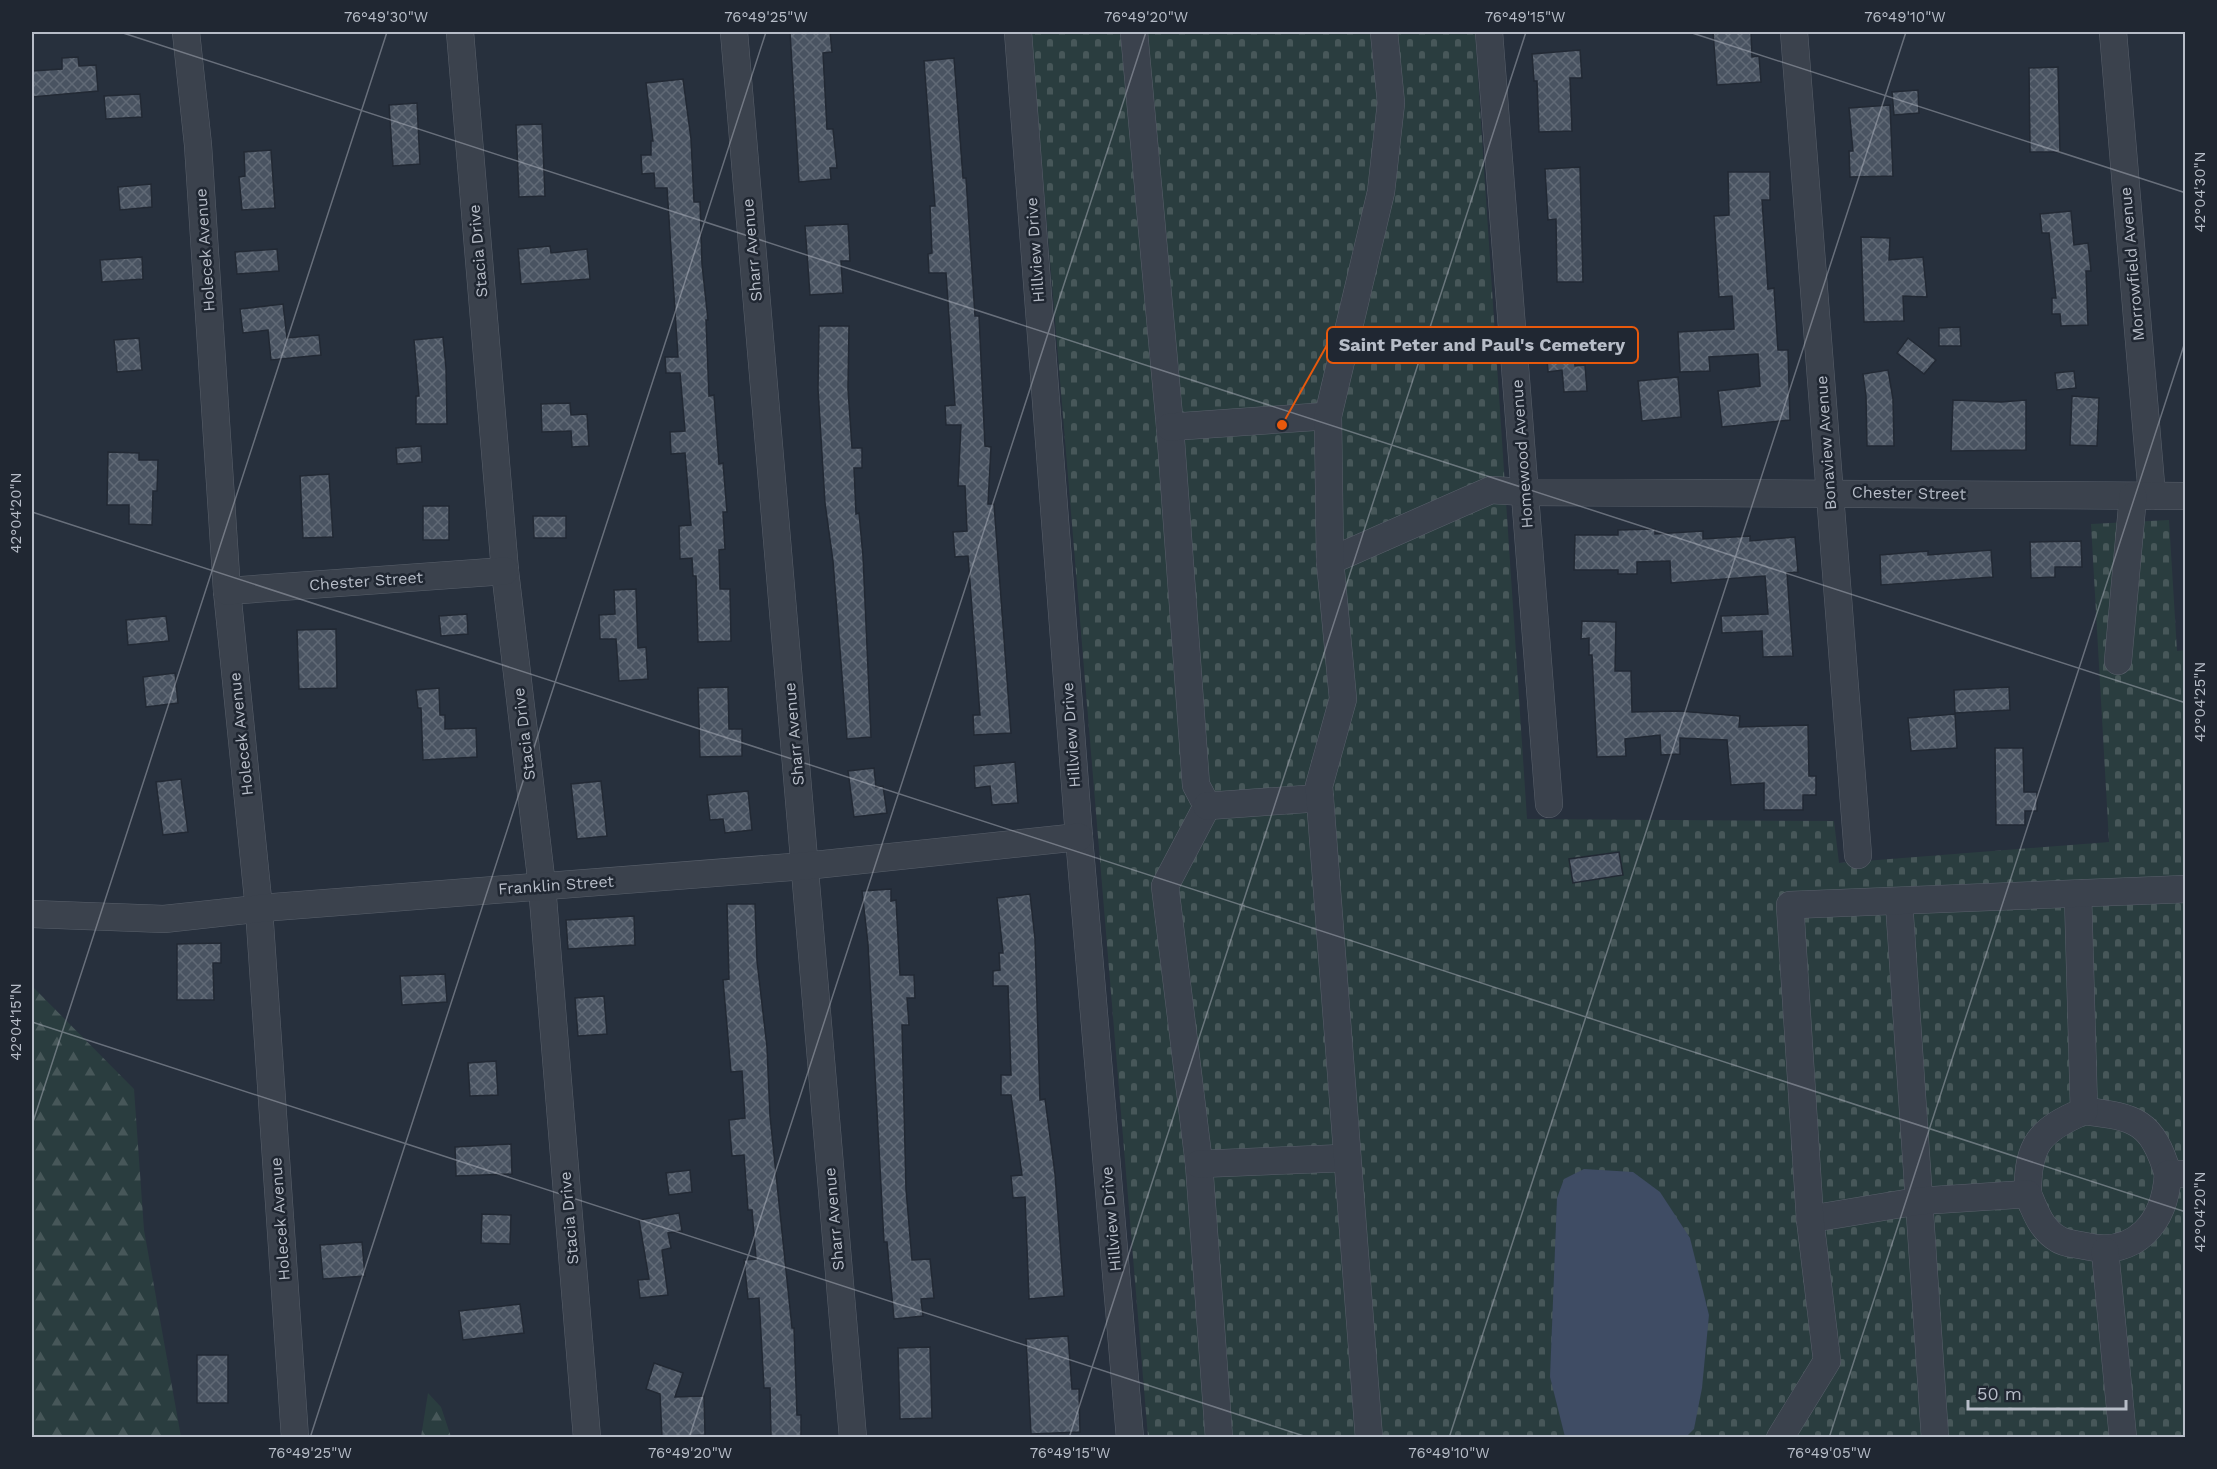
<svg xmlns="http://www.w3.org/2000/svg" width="2217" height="1469" font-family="'Work Sans',sans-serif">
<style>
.forest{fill:url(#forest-firs)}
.cemetery{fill:url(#cemetery-stones)}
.water{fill:#3f4c64}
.building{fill:url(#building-cross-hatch);stroke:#222934;stroke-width:1.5}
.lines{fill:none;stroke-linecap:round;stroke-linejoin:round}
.minor-casing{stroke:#59606b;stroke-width:28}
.minor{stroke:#3b424d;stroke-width:27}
.ticks{fill:none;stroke:#b7bdc8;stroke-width:1.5;stroke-opacity:0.45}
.labels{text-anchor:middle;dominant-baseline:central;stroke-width:5;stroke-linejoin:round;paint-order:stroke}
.street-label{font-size:16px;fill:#b7bdc8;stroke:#202732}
.leader{fill:none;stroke:#e8590c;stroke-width:2}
.callout-dot{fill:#e8590c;stroke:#202732;stroke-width:2}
.callout{fill:#202732;stroke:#e8590c;stroke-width:2}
.callout-label{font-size:18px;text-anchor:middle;font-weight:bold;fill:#b7bdc8}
.neatline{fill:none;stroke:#b7bdc8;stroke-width:2}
.ticks-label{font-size:15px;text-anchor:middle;fill:#b7bdc8}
</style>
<defs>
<pattern id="forest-firs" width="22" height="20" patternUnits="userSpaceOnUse" patternTransform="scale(1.5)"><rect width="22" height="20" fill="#2a3d3f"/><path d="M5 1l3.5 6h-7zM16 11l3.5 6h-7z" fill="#475759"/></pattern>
<pattern id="cemetery-stones" width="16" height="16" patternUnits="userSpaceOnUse" patternTransform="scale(1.5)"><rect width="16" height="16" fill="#2a3d3f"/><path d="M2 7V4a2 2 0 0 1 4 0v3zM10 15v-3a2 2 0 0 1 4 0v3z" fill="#475759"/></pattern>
<pattern id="building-cross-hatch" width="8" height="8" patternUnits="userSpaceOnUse" patternTransform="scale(1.5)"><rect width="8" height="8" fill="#495361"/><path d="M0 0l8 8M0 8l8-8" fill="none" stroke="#616a76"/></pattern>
</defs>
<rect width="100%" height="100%" fill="#27303d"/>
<g class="forest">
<polygon points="32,986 134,1089 144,1230 181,1437 32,1437"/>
<polygon points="428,1393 441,1407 451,1437 421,1437"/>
</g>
<polygon class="cemetery" points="1031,32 1475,32 1527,819 1834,821 1839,863 2109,842 2091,524 2169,520 2177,651 2186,650 2185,1437 1148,1437"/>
<polygon class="water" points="1584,1169 1633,1172 1660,1192 1690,1238 1709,1315 1702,1388 1694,1429 1686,1437 1565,1437 1550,1377 1557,1198 1564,1179"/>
<g class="building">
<polygon points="790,32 830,32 832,52 823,53 827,129 833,129 837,168 830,168 831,179 799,182"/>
<polygon points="1713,32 1751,32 1752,57 1759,56 1761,82 1717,85"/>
<polygon points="1580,50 1582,78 1570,78 1572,131 1539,132 1537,81 1534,81 1532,54"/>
<polygon points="78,57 79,66 96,65 98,91 32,97 32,71 62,69 62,58"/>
<polygon points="954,58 963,178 966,178 975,316 979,316 985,446 991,447 988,504 994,504 1011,733 974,735 973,715 980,715 968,556 955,557 953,532 967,531 965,486 958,486 961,425 946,425 945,406 955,405 946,273 929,273 928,254 932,253 930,206 935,206 924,61"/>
<polygon points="2058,67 2060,152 2030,152 2029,68"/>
<polygon points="683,79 691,139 694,202 700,202 702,264 708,320 706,320 709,396 714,395 719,464 723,463 727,512 723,512 725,549 719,550 720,589 730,589 731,641 698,642 696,576 693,576 692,558 680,559 679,526 691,525 685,453 671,454 670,432 685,431 680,373 666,373 665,357 678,357 667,188 655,188 654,173 642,174 641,155 651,155 651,141 653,141 646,83"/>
<polygon points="1918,90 1919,113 1894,115 1892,92"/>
<polygon points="140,94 142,117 106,119 104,96"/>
<polygon points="417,103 420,164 393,166 389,105"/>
<polygon points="1890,105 1893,176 1850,177 1849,151 1853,151 1849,108"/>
<polygon points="542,124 545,196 519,197 516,125"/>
<polygon points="271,150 275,208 242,210 239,177 245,176 244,152"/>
<polygon points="1580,167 1583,282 1557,282 1556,219 1548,220 1545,169"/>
<polygon points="1728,172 1770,172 1770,200 1762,200 1768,289 1774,288 1778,350 1788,350 1790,420 1722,427 1718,391 1760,386 1758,354 1709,357 1710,371 1680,372 1678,332 1734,329 1732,296 1719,297 1714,216 1729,215"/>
<polygon points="151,184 152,207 120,210 118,187"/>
<polygon points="2071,211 2074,245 2088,243 2091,271 2086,271 2088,325 2061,326 2060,314 2052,314 2052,298 2056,298 2049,233 2042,233 2040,214"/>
<polygon points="848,224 850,261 841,261 843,293 810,295 805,226"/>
<polygon points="1861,237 1890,238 1889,260 1923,257 1927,297 1903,296 1904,321 1864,322"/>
<polygon points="550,246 551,253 587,249 590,279 521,284 518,249"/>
<polygon points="277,249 279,271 237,274 235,252"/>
<polygon points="142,257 143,279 102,282 100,260"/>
<polygon points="283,304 287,338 319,335 321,355 271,360 268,330 243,333 240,309"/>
<polygon points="819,326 849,326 848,389 852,448 862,448 862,468 854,468 856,514 859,513 863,556 871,737 847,739 833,561 825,503 818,389"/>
<polygon points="1960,327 1961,346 1939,346 1939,328"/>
<polygon points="1572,329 1575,366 1585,365 1587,391 1564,392 1562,370 1548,372 1545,330"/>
<polygon points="443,337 446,368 447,424 416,424 416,396 419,396 414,340"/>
<polygon points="139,338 142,370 117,372 114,340"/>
<polygon points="1908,338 1936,360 1924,374 1897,353"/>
<polygon points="1888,370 1893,399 1894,446 1867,446 1866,396 1863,374"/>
<polygon points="2074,371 2076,388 2057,390 2055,373"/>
<polygon points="1678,377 1681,417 1642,421 1638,381"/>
<polygon points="2072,396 2099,398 2097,446 2070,445"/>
<polygon points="1953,400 2001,402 2026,400 2026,450 1951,451"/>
<polygon points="570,403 571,415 587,414 589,446 572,447 571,431 542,432 541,404"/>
<polygon points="421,446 422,462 397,464 396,448"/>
<polygon points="108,452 139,453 139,460 158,460 157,491 153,491 152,525 129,524 129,505 107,505"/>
<polygon points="329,474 333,537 303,538 300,476"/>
<rect x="423" y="506" width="26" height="34"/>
<polygon points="533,516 566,516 566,538 534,538"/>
<polygon points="1655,529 1655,534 1703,531 1703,539 1750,536 1750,541 1795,537 1798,572 1787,573 1793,656 1763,657 1762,631 1722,633 1721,616 1768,614 1765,576 1671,583 1670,561 1637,562 1637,574 1618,574 1618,570 1574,570 1575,535 1618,535 1618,530"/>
<polygon points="2081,541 2082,567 2055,567 2055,577 2031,578 2030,542"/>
<polygon points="1991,550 1993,577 1881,585 1880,555 1928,551 1928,555"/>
<polygon points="636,589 638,648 646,647 648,679 619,681 616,639 600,639 599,615 615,614 614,590"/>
<polygon points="467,614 468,634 441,636 439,616"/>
<polygon points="166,616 169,641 128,645 126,620"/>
<polygon points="1582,621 1616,622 1615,671 1631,671 1632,712 1679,711 1740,716 1739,727 1808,725 1809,776 1816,776 1816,795 1803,795 1803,810 1764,810 1764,783 1731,785 1727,740 1680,738 1680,754 1661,755 1660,735 1625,739 1626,756 1597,757 1592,655 1589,655 1589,638 1581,639"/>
<polygon points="336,629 337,688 299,689 297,630"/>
<polygon points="175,673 178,703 146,707 143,677"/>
<polygon points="728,687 729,729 742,729 742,756 700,757 698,688"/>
<polygon points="2009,687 2010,710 1955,713 1954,690"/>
<polygon points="439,688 440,715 445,715 445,729 476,728 477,757 423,760 421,708 418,708 416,690"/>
<polygon points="1955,714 1957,748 1911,751 1908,718"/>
<polygon points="1995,748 2023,748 2024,792 2037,792 2037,811 2025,811 2025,825 1996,825"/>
<polygon points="1015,762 1018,803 992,805 990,786 975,788 974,766"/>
<polygon points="874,768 876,787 883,786 887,813 854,817 848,771"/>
<polygon points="181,779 188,832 163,835 156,782"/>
<polygon points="601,781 607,836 577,839 571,784"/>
<polygon points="748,791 752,830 725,833 723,819 710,820 707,795"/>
<polygon points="1619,852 1623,875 1573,883 1569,859"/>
<polygon points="891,889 891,901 896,900 900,975 914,975 915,998 907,998 909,1025 902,1025 906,1189 912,1260 930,1259 934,1298 921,1299 923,1316 894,1319 887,1242 884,1242 868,944 862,891"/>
<polygon points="1030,894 1035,939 1040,1100 1045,1099 1055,1174 1064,1296 1029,1299 1025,1197 1013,1198 1011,1176 1022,1175 1011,1095 1001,1095 1001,1075 1011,1075 1008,986 993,986 993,971 1000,970 999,953 1003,953 997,898"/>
<polygon points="727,904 755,904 757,961 767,1047 770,1116 792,1328 794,1328 797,1415 801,1415 801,1437 771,1437 770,1388 764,1388 759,1298 748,1299 744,1260 756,1259 752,1210 748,1210 744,1155 732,1156 729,1120 745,1118 742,1071 731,1072 723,980 729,979"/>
<polygon points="634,916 635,945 568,949 566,920"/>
<polygon points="221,943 221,963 213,963 214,1000 177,1000 177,944"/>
<polygon points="445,974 447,1002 402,1005 400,976"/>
<polygon points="604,996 607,1034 578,1036 575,998"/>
<polygon points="496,1061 498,1095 470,1096 468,1063"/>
<polygon points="511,1144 512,1174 456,1176 455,1147"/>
<polygon points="690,1170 692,1192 669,1195 666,1173"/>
<polygon points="679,1213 682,1231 668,1233 671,1248 662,1250 668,1295 640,1298 638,1280 649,1279 639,1220"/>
<polygon points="482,1214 511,1215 510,1244 481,1243"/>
<polygon points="362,1242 365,1276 323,1279 320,1245"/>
<polygon points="520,1304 524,1333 463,1340 459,1311"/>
<polygon points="1068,1336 1072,1389 1079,1389 1080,1432 1031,1434 1026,1339"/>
<polygon points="930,1347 932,1418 900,1419 898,1348"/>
<rect x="197" y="1355" width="31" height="48"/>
<polygon points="654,1363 683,1373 675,1397 704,1396 705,1435 662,1437 660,1394 646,1389"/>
</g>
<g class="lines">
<g class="minor-casing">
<g id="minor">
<polyline points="186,32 198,145 227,591 259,909 295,1438"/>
<polyline points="460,32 505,571 542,886 587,1438"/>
<polyline points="734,32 853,1438"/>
<polyline points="1018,32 1079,837 1130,1438"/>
<polyline points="1134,32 1170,427 1196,785 1207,806 1165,886 1199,1164 1219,1438"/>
<polyline points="1489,32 1549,804"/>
<polyline points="1794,32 1858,855"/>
<polyline points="2113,32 2152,496"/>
<polyline points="1170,427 1328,416"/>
<polyline points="1330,561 1491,490 1525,492 2186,496"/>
<polyline points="227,591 505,571"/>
<polyline points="2118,661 2133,496"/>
<polyline points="1207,806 1320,798"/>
<polyline points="1899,902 1935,1438"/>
<polyline points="32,914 164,919 274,907 805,866 1079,837"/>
<path d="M2084,1111C2136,1117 2152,1121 2168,1174"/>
<polyline points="1199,1164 1346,1158"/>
<path d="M2028,1194C2027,1144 2040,1130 2084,1111L2078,895"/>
<path d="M1810,1219L1919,1201L2028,1194C2035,1211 2041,1229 2058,1239C2065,1244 2077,1244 2085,1246C2136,1258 2165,1222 2168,1174H2186"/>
<polyline points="2105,1251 2123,1438"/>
<polyline points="1369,1438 1319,786 1343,699 1330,561 1328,416 1381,192 1391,103 1384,32"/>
<polyline points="1780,1438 1827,1361 1810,1219 1790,905 2186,889"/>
</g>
</g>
<use href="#minor" class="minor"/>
</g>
<path class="ticks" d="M120,32L2186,703M1689,32L2186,193M32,512L2186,1212M32,1022L1310,1438M32,1125L387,32M310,1438L766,32M689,1438L1146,32M1069,1438L1526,32M1449,1438L1906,32M1829,1438L2186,339"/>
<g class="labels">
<g class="street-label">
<text transform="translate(205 250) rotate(-94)">Holecek Avenue</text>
<text transform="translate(752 250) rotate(-95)">Sharr Avenue</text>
<text transform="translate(1035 250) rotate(-94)">Hillview Drive</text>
<text transform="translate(478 251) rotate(-95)">Stacia Drive</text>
<text transform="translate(2132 264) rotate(-95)">Morrowfield Avenue</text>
<text transform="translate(1826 443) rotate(-94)">Bonaview Avenue</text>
<text transform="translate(1522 454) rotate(-94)">Homewood Avenue</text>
<text transform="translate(1909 493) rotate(1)">Chester Street</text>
<text transform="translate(366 581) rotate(-4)">Chester Street</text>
<text transform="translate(241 734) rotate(-96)">Holecek Avenue</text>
<text transform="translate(524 734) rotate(-97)">Stacia Drive</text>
<text transform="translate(794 734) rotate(-95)">Sharr Avenue</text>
<text transform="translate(1071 735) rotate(-94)">Hillview Drive</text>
<text transform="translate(556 885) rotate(-4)">Franklin Street</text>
<text transform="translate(569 1218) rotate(-95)">Stacia Drive</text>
<text transform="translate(280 1219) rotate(-94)">Holecek Avenue</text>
<text transform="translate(834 1219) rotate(-95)">Sharr Avenue</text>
<text transform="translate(1111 1219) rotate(-95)">Hillview Drive</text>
</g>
</g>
<path class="leader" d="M1282 425L1327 345"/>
<circle class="callout-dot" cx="1282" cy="425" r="6"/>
<rect class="callout" x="1327" y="327" width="311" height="36" rx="6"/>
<g class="callout-label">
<text x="1482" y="351">Saint Peter and Paul's Cemetery</text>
</g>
<rect width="2217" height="1469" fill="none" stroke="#202732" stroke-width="66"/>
<path d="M1968 1400v9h158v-9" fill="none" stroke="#b7bdc8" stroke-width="3"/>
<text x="1977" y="1400" font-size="18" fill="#b7bdc8" stroke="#202732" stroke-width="4.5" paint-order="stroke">50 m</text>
<rect x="33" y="33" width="2151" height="1403" class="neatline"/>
<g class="ticks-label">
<text x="386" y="22">76°49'30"W</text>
<text x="766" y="22">76°49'25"W</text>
<text x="1146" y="22">76°49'20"W</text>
<text x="1525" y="22">76°49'15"W</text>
<text x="1905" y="22">76°49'10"W</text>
<text transform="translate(2200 192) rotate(-90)" y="5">42°04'30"N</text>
<text transform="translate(16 513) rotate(-90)" y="5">42°04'20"N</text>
<text transform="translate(2200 702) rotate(-90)" y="5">42°04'25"N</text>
<text transform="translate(16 1022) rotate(-90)" y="5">42°04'15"N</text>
<text transform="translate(2200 1212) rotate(-90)" y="5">42°04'20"N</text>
<text x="310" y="1458">76°49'25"W</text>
<text x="690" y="1458">76°49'20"W</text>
<text x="1070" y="1458">76°49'15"W</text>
<text x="1449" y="1458">76°49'10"W</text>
<text x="1829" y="1458">76°49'05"W</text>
</g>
</svg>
